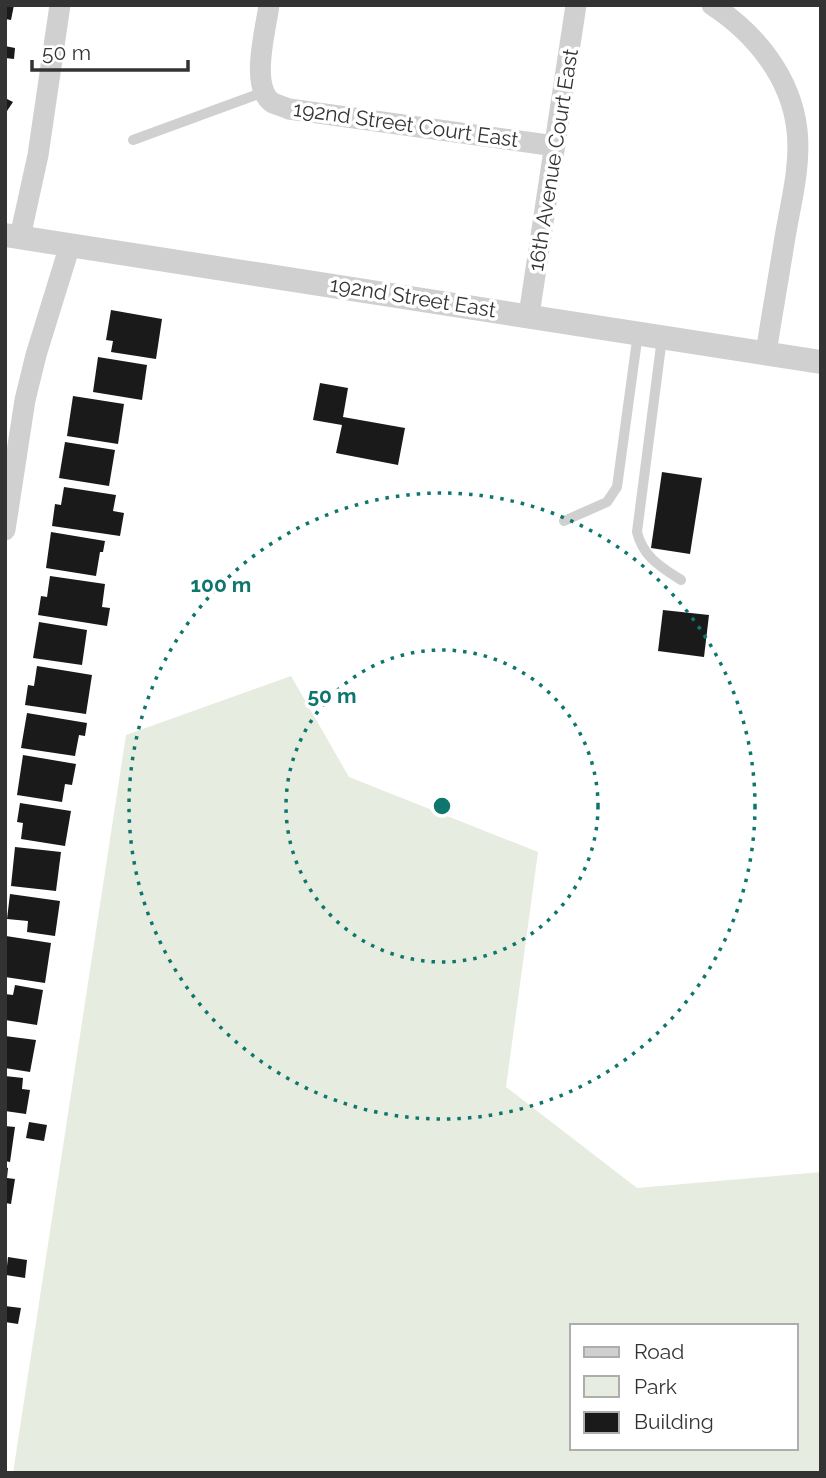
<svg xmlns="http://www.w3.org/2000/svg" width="826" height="1478" font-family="Raleway,sans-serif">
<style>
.green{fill:#e6ecdf;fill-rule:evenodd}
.building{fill:#1a1a1a}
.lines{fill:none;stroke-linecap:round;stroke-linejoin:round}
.service{stroke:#d0d0d0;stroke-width:10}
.minor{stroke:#d0d0d0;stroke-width:21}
.tertiary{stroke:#d0d0d0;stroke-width:24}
.ring{fill:none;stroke:#0f766e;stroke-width:3.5;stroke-dasharray:3.5 7}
.labels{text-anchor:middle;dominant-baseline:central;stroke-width:7;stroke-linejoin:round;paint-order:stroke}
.street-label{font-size:21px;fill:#333;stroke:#fff}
.centre{fill:#0f766e;stroke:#fff;stroke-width:3.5}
.ring-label{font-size:21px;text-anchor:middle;font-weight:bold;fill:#0f766e;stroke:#fff;stroke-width:7;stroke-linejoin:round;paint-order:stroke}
</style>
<rect width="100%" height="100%" fill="#fff"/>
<path class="green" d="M291,676L349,777L538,852L506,1087L637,1188L821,1172V1473H13L126,735ZM572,1326H796V1448H572Z"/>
<g class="building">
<polygon points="5,5 14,5 11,20 5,19"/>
<polygon points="5,46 15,48 14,59 5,58"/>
<polygon points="5,98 13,102 5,114"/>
<polygon points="111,310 162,319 156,359 111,352 113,341 106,340"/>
<polygon points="98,357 147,365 142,400 93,392"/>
<polygon points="320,383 348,388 343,417 405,428 398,465 336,453 342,425 313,420"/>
<polygon points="73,396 124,404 118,444 67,436"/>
<polygon points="65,442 115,450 109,486 59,478"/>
<polygon points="662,472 702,478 690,554 651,548"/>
<polygon points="64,487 116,495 113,511 124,513 120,536 52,526 55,504 61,505"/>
<polygon points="51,532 105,541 103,552 100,552 96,576 46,568"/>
<polygon points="50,576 105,584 102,607 110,608 107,626 38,615 41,596 47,597"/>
<polygon points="663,610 709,615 704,657 658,651"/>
<polygon points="39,622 87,630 82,665 33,658"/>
<polygon points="37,666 92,675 86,714 25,705 28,685 34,686"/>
<polygon points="27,713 87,723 85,736 79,735 75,756 21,748"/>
<polygon points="23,755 76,764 72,785 65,784 62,802 17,795"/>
<polygon points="20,803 71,811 65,846 21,839 23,823 17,822"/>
<polygon points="15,847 61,852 56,891 11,886"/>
<polygon points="10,894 60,901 55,936 27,932 28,921 7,919"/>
<polygon points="6,936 51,943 45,983 5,977"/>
<polygon points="15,985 43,990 37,1025 5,1020 5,994 13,995"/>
<polygon points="5,1036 36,1040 30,1072 5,1068"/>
<polygon points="5,1076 23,1078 22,1089 30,1090 26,1114 5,1111"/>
<polygon points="29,1122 47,1125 44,1141 26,1138"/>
<polygon points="5,1126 15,1127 10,1162 5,1161"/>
<polygon points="5,1167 8,1168 7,1178 15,1179 11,1204 5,1203"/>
<polygon points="8,1257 27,1260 25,1278 6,1275"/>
<polygon points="5,1306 21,1308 18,1324 5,1322"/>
</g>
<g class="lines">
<g class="service">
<polyline points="133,140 264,92"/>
<path d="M662,338L637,532C643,557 661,567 681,580"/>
<polyline points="564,521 607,502 617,487 638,333"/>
</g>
<g class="minor">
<path d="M269,5C266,29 249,88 273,103C278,105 284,107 289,109L555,146"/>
<path d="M712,5C755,33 791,77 797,130C801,165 791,202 785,237C779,275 772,314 766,353"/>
<polyline points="20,237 38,155 60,5"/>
<polyline points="529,315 576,5"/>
<polyline points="5,530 25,400 36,355 70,245"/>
</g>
<polyline class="tertiary" points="5,235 821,362"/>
</g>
<g class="ring">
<circle cx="442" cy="806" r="156"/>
<circle cx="442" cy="806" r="313"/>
</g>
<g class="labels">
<g class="street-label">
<text transform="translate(406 124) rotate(8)">192nd Street Court East</text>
<text transform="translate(553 160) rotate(-81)">16th Avenue Court East</text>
<text transform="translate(413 297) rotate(9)">192nd Street East</text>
</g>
</g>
<circle cx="442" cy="806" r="10" class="centre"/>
<g class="ring-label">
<text x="221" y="592">100 m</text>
<text x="332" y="703">50 m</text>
</g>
<rect width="826" height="1478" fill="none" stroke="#333333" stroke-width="14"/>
<rect x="570" y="1324" width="228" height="126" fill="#ffffff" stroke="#adadad" stroke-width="2"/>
<rect x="584" y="1347" width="35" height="10" fill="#d0d0d0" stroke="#adadad" stroke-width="2"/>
<text x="634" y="1359" font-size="21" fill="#333333">Road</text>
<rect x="584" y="1376" width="35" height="21" fill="#e6ecdf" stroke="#adadad" stroke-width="2"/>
<text x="634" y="1394" font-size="21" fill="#333333">Park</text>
<rect x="584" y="1412" width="35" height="21" fill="#1a1a1a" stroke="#adadad" stroke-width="2"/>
<text x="634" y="1429" font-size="21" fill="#333333">Building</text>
<path d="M32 60v10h156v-10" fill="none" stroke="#333333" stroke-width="3.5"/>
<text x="42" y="60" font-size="21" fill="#333333" stroke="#ffffff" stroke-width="5" paint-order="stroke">50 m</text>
</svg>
